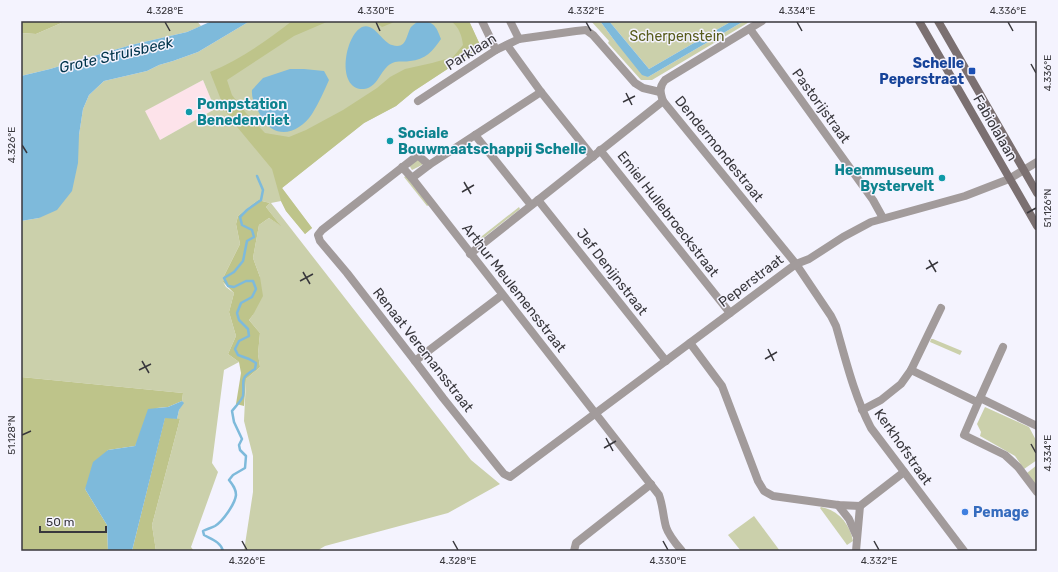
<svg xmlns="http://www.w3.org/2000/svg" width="1058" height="572" font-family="Rubik,sans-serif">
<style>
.industrial{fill:#fde3ea}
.green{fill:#cbd0ab;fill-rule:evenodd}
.forest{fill:#bec48a}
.water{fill:#7ebadb}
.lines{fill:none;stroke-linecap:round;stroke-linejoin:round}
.stream{stroke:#7ebadb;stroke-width:2.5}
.minor{stroke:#a29b9b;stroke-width:8}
.secondary{stroke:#7b7071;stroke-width:8}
.ticks{fill:none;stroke:#38373c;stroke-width:1.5}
.transit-dot{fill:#1a4fb4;stroke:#f4f3fe;stroke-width:1.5}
.culture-dot{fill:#0f9aa8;stroke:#f4f3fe;stroke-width:1.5}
.shop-dot{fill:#3f7fe0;stroke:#f4f3fe;stroke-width:1.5}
.labels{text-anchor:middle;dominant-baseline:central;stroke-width:3;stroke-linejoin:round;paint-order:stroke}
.park-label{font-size:14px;fill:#585c1c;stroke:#f4f3fe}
.street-label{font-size:14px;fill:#38373c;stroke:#f4f3fe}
.transit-label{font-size:14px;font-weight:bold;fill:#164399;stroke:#f4f3fe;text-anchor:end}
.culture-label{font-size:14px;font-weight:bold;fill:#0d838f;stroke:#f4f3fe;text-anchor:start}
.shop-label{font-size:14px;font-weight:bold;fill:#366cbe;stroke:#f4f3fe;text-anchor:start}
.water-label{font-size:15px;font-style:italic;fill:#00344b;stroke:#f4f3fe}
.neatline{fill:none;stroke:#38373c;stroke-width:1.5}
.ticks-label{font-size:10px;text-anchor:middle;fill:#38373c}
</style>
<rect width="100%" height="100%" fill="#f4f3fe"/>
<polygon class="industrial" points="203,80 215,109 160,140 144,111"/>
<g class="green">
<polygon points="66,21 197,21 201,26 187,32 131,45 50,69 21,76 21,33 36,34"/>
<path d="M250,21H469L481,47L414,91L396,106L364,123L282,188L312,228L305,234L286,211L281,201L271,203L471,460L500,484L448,513L325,546L320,549L318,551H244L253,492V456L244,421L246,379L260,367L258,354L260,333L249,320L253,315L260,277L253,258L259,225L269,218L280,225L266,207L270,203L258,200L238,216L236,224L240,244L224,276L223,282L226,287L234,293L229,312L236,336L228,354L239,362L224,370L212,463L218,472L191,547L194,551H156L152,525L180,419H177L179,410L183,403L182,401L183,393L21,377V221L39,218L79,135L83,109L89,95L104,81L147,71L159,65L173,61L198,52ZM203,80L215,109L160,140L145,111Z"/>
<polygon points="591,21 600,21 614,40 648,77 744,21 751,21 652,80 641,80 608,43 609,41"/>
<polygon points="609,21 732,21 649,69"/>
<polygon points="417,159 422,162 422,165 412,170 409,165"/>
<polygon points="406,176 429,205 427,206 404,177"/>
<polygon points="519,207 520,209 478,242 477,240"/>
<polygon points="931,339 933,339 962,351 960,355 930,342"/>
<polygon points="985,407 1029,427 1037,442 1037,460 1024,469 1015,456 980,436 981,432 977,424"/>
<polygon points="1037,465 1037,487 1027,473"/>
<path d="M821,507C838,510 850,524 853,541L847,545L820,508Z"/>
<polygon points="754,516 780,551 741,551 728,535"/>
</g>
<g class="forest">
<polygon points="21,21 66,21 36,34 21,33"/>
<path d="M292,21H329L294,36L227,80L232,95L246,113L265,133L289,137L306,130L343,110L377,88L390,77L405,69L432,63L453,57L463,45C462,36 459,27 451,21H469L481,47L414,91L396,106L364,123L282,188L312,228L305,234L286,211L281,201L272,169L233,122L225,110L210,72C240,60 266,41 292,21Z"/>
<polygon points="374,21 395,21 392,23 382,27"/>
<polygon points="258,200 270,203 266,207 281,226 269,218 259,225 253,258 260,277 263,296 253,315 249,320 260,333 258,354 260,367 246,379 244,406 236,404 241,373 239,362 228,354 236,336 229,312 234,293 223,282 224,276 240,244 236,224 238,216"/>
<polygon points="21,377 183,393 182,401 168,407 157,408 135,446 108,450 85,489 107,525 108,551 21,551"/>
<polygon points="165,417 180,419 152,525 156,551 132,551"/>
</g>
<g class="water">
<polygon points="212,21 250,21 198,52 173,61 159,65 147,71 104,81 89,95 83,109 79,135 78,163 72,191 57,210 39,218 21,221 21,76 50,69 131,45 187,32"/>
<path d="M418,21C433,21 436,25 441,39C433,51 425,60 410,61C406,62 400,61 395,62C380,66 380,87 364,89C336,91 344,36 362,27C374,22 382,42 392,45C407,50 406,35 411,27C413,25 416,23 418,21Z"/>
<polygon points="600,21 609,21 649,69 732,21 744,21 648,77 642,75 614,40"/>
<path d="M290,69H304L324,71L329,80C324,91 319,103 312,114C299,133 276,141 262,118C257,109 251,100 252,90L263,78Z"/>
<polygon points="182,401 184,403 179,410 177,419 165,418 132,551 108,551 107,525 85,489 93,462 108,450 135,446 148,409 168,407"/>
</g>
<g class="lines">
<path class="stream" d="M223,551C221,542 211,539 204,535L203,531C207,529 211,528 215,526C223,521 235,504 236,495C236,489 233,485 229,480L233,475L245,468L246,456L240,450L239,445L242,439L234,422L232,411C235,407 242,400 243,396C245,380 238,379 255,369L256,363L249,359L238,355L235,349L239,341L249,336L248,329L239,320L237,313L241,303L252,297L256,289L253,281H246L234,287L228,286L224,278L234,272L243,261L247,241L254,237L252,230L242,225L240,217L247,210L261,200L263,190L257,176"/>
<g class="minor">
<polyline points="482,21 496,50"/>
<polyline points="510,21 519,39"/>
<path d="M762,21L665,80C659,87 660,92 663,101L796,264L831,316L836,326C846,361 854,395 871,428L964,551"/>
<polyline points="750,29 873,200 883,218"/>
<polyline points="507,45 541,92 593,157"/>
<polyline points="418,101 496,50 519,39 576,31 586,30 593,35 635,83 643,88 660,92"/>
<polyline points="475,135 531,205"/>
<polyline points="600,150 730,313"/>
<polyline points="429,165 541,92"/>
<polyline points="402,167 412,178 429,165 420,157 417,156 413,159 322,230 318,235 320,241 347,273 415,361 443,398 499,468 504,474 510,477 796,264 809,259 843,237 871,222 965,196 1009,179 1037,162"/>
<path d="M412,178L659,495C663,506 663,516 666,527C669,536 676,544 682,551"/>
<polyline points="538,200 666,361"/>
<polyline points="470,254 663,101"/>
<polyline points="690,343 722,386 758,481 764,491 773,496 838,505 860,506 904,472"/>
<polyline points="415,361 502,295"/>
<polyline points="911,370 977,402"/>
<polyline points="980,398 1003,347"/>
<polyline points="862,410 881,400 901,384 911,370 941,308"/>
<polyline points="1037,426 980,398 964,435 1005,455 1018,467 1037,492"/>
<polyline points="838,505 849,519 856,535"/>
<polyline points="574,551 576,543 651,484"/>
<polyline points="856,551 860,506"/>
</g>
<g class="secondary">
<polyline points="919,21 1037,226"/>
<polyline points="938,21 1037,193"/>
</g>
</g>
<path class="ticks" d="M165,22L170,31M376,22L380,31M586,22L591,31M797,22L802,31M1008,22L1013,31M1031,64L1036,73M626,93L632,105M623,102L635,96M22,145L27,153M464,182L471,194M462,192L474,185M1027,213L1036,208M929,260L936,272M926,269L938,262M303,272L310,284M300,281L313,274M768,349L774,361M765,359L777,352M142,361L149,373M139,370L151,364M22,435L31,431M606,438L613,451M1031,444L1036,453M604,448L616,441M242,541L247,550M453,541L458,550M663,541L668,550M874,541L879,550"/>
<rect class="transit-dot" x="968" y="67" width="8" height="8" rx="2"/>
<g class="culture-dot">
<circle cx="189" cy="112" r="4"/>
<circle cx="390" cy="141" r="4"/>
<circle cx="942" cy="178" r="4"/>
</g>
<circle class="shop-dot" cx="965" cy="512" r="4"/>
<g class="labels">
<g class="park-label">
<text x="677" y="36">Scherpenstein</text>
</g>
<g class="street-label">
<text transform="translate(471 52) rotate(-32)">Parklaan</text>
<text transform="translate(821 106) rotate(54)">Pastorijstraat</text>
<text transform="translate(995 128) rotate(60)">Fabiolalaan</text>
<text transform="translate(719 149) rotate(51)">Dendermondestraat</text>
<text transform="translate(668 214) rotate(52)">Emiel Hullebroeckstraat</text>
<text transform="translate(612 272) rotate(52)">Jef Denijnstraat</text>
<text transform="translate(751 281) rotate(-37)">Peperstraat</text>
<text transform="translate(514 288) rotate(52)">Arthur Meulemensstraat</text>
<text transform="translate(423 350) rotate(52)">Renaat Veremansstraat</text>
<text transform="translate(903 447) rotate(55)">Kerkhofstraat</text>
</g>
<g class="transit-label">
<text x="964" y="63">Schelle<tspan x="964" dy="16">Peperstraat</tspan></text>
</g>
<g class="culture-label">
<text x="197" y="104">Pompstation<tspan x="197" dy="16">Benedenvliet</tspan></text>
<text x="398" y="133">Sociale<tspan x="398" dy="16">Bouwmaatschappij Schelle</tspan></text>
<text x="934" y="170" text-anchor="end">Heemmuseum<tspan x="934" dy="16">Bystervelt</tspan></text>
</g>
<g class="shop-label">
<text x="973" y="512">Pemage</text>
</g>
<g class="water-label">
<text transform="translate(116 55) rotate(-13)">Grote Struisbeek</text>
</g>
</g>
<rect width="1058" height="572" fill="none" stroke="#f4f3fe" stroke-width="44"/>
<path d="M40 526v6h66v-6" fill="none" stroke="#38373c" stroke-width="2"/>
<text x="46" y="526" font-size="12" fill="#38373c" stroke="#f4f3fe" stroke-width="3" paint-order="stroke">50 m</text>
<rect x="22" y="22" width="1014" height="528" class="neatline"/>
<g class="ticks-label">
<text x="165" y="14">4.328°E</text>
<text x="376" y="14">4.330°E</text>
<text x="586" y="14">4.332°E</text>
<text x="797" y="14">4.334°E</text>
<text x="1008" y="14">4.336°E</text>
<text transform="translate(1047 73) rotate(-90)" y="4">4.336°E</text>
<text transform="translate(11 145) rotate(-90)" y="4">4.326°E</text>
<text transform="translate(1047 208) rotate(-90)" y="4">51.126°N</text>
<text transform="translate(11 435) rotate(-90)" y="4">51.128°N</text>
<text transform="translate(1047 453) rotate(-90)" y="4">4.334°E</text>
<text x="247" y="564">4.326°E</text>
<text x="458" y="564">4.328°E</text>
<text x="668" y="564">4.330°E</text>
<text x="879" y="564">4.332°E</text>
</g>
</svg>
